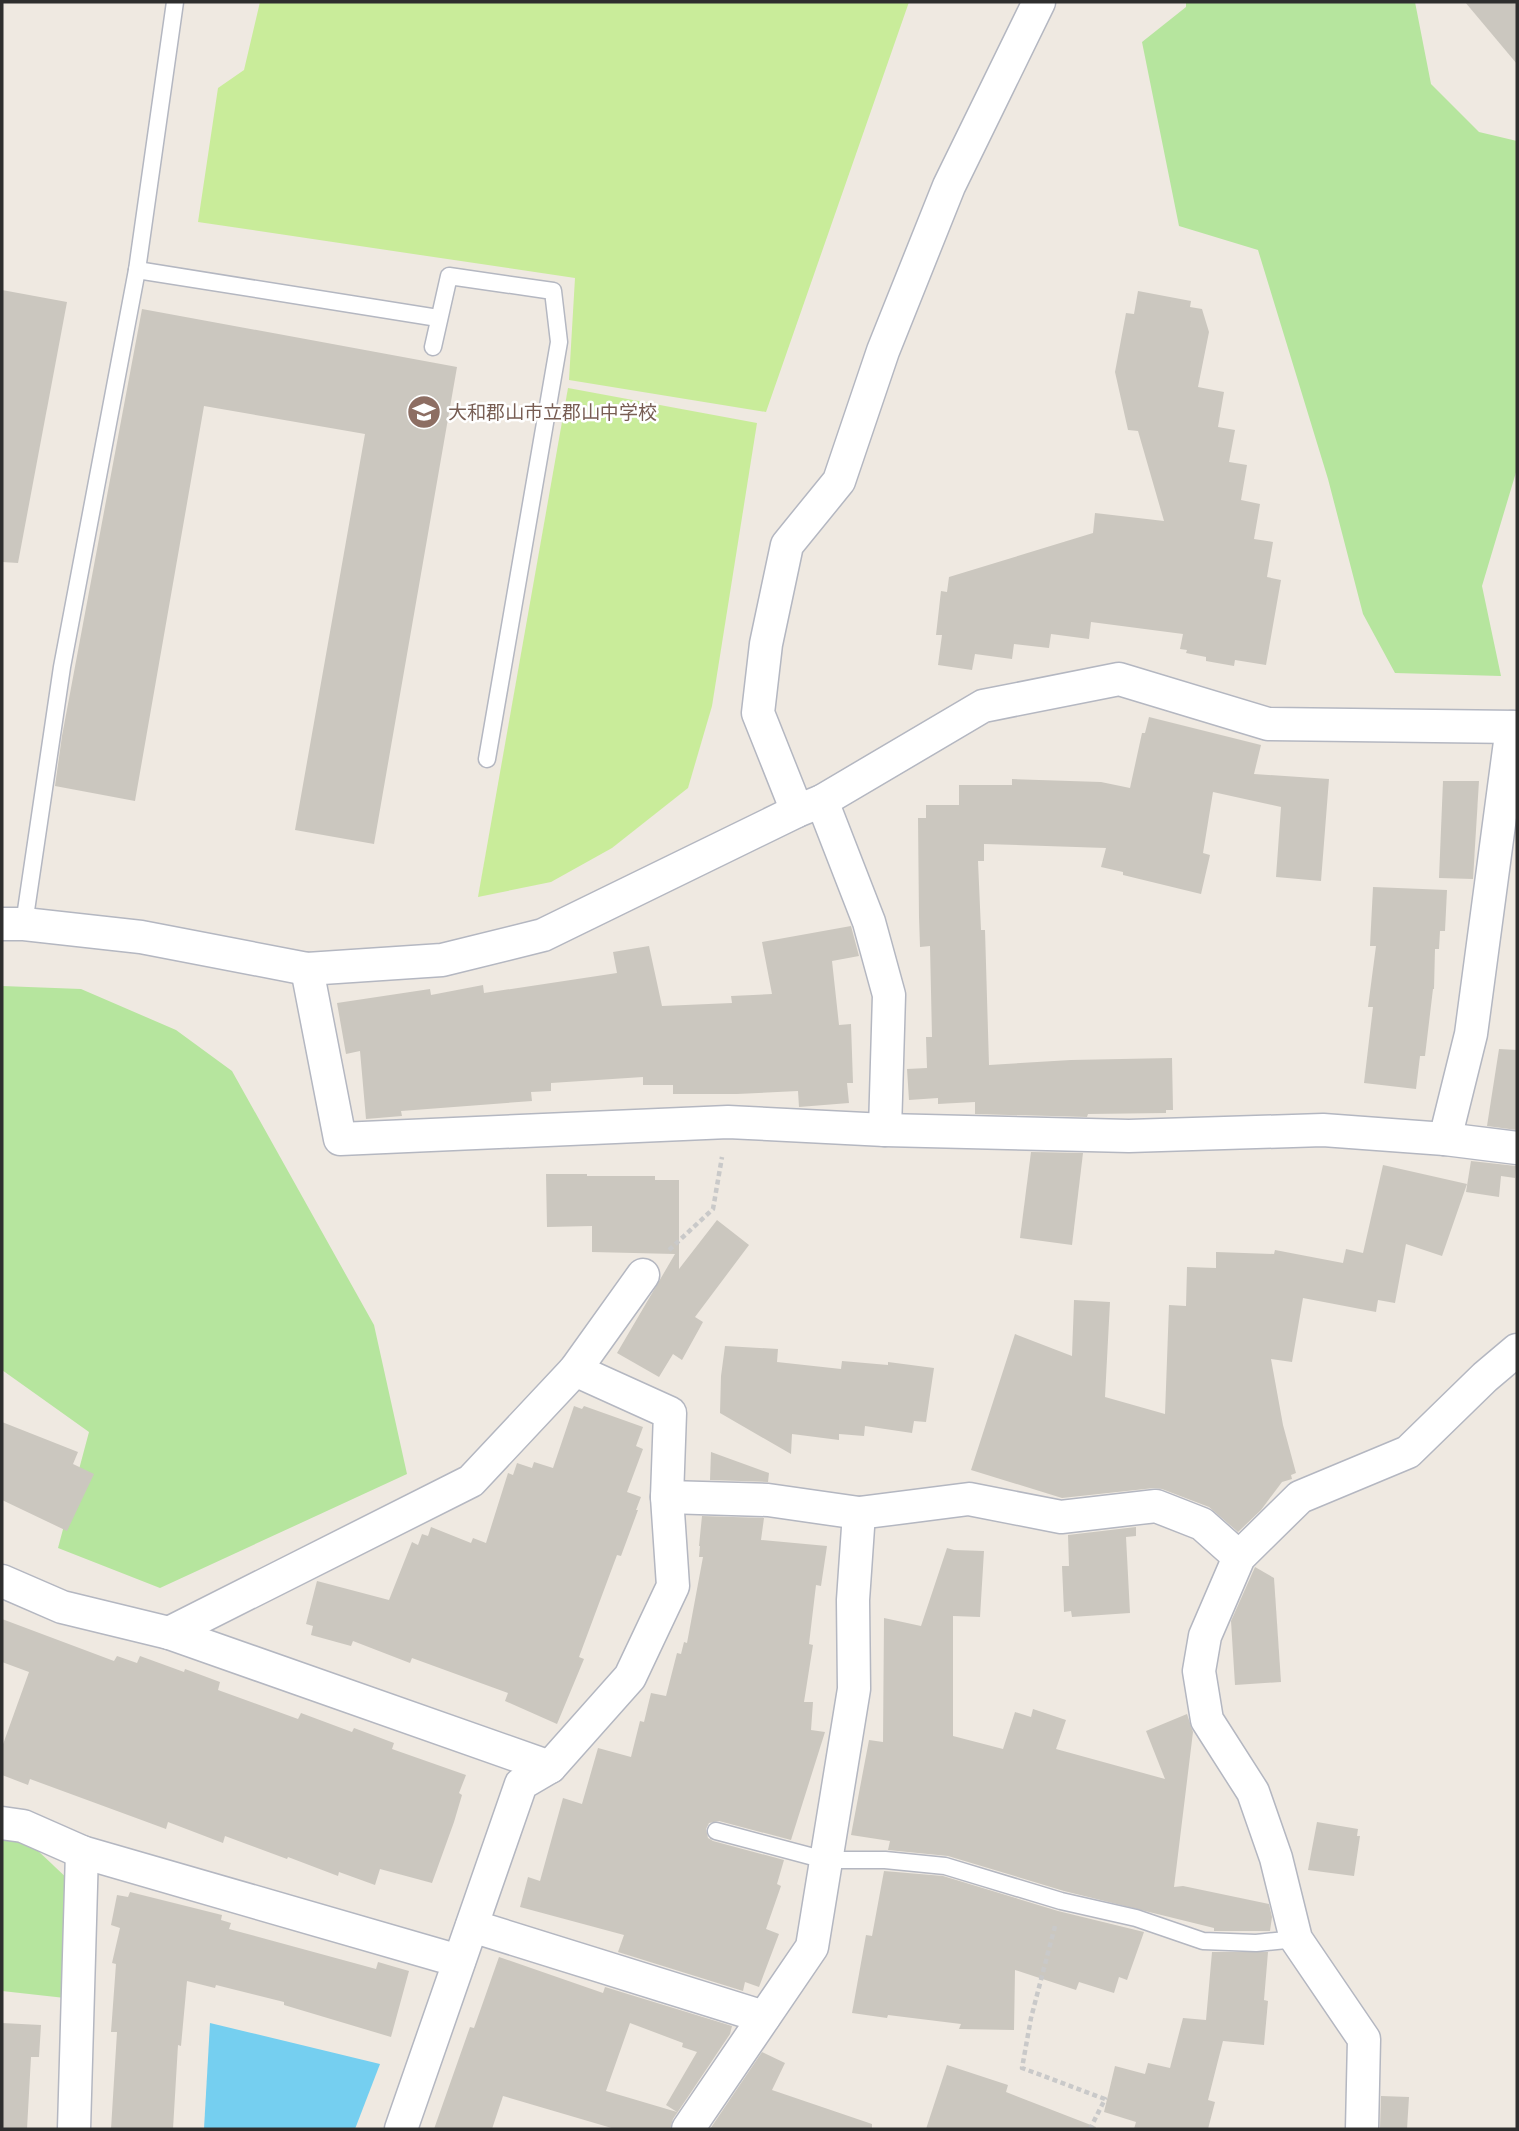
<svg xmlns="http://www.w3.org/2000/svg" width="1519" height="2131" font-family="Poppins,'Noto Sans JP',sans-serif">
<style>
.green{fill:#b6e59e}
.pitch{fill:#c9ec9a}
.water{fill:#75cff0}
.building{fill:#cbc7bf;fill-rule:evenodd}
.lines{fill:none;stroke-linecap:round;stroke-linejoin:round}
.service-casing{stroke:#b4b7c1;stroke-width:19}
.minor-casing{stroke:#b4b7c1;stroke-width:35}
.path{stroke:#c9c9c9;stroke-width:4.5;stroke-dasharray:5 3.5;stroke-linecap:butt}
.service{stroke:#fff;stroke-width:16}
.minor{stroke:#fff;stroke-width:32}
.labels{text-anchor:middle;dominant-baseline:central;stroke-width:5;stroke-linejoin:round;paint-order:stroke}
.education-label{font-size:19px;fill:#785e54;stroke:#fff;text-anchor:start}
</style>
<rect width="100%" height="100%" fill="#efe9e1"/>
<g class="green">
<polygon points="1186,2 1415,2 1431,84 1479,132 1517,141 1517,469 1482,586 1501,676 1395,673 1363,614 1328,479 1258,250 1179,226 1142,42 1186,7"/>
<polygon points="2,986 81,989 176,1030 232,1071 374,1325 407,1474 160,1588 58,1548 89,1432 2,1370"/>
<polygon points="2,1835 36,1849 71,1882 65,1998 2,1991"/>
</g>
<g class="pitch">
<polygon points="260,2 909,2 766,412 569,380 575,278 198,222 218,88 244,70"/>
<polygon points="568,388 757,423 712,706 688,788 612,848 551,882 478,897"/>
</g>
<polygon class="water" points="210,2023 380,2064 355,2129 204,2129"/>
<g class="building">
<polygon points="1465,2 1517,2 1517,64"/>
<polygon points="2,290 67,302 18,563 2,562"/>
<polygon points="1138,291 1191,301 1190,307 1202,309 1209,332 1198,387 1224,392 1218,427 1235,430 1229,462 1247,465 1241,500 1260,504 1254,539 1273,542 1267,577 1281,580 1266,665 1235,660 1234,666 1206,661 1206,657 1186,653 1187,650 1180,649 1183,634 1091,622 1089,639 1051,634 1049,648 1014,644 1012,659 975,654 972,670 938,665 942,635 936,635 941,591 947,592 949,577 1093,533 1095,513 1164,521 1138,431 1128,430 1115,372 1126,313 1134,314"/>
<polygon points="142,309 457,367 374,844 295,830 365,434 204,406 135,801 55,786 62,736"/>
<polygon points="1149,717 1261,745 1254,774 1329,779 1321,881 1276,877 1281,807 1213,792 1203,853 1210,855 1201,894 1123,875 1123,872 1101,867 1106,848 984,844 984,861 978,861 981,930 985,930 989,1065 1071,1060 1172,1058 1173,1110 1166,1110 1166,1113 1088,1114 1087,1117 975,1114 975,1102 938,1104 938,1098 909,1100 907,1069 927,1068 926,1037 932,1037 930,946 920,947 919,917 918,818 926,818 926,805 959,805 959,785 1012,785 1012,779 1101,782 1130,788 1142,733 1145,733"/>
<polygon points="1443,781 1479,781 1473,879 1439,878"/>
<polygon points="1373,887 1447,890 1445,931 1440,931 1439,949 1435,949 1434,989 1433,989 1425,1056 1420,1056 1416,1089 1364,1083 1373,1007 1368,1007 1376,946 1370,946"/>
<polygon points="851,926 859,956 832,961 839,1025 851,1024 853,1083 847,1083 849,1103 799,1107 798,1091 737,1094 673,1094 673,1085 643,1085 643,1077 551,1083 551,1091 531,1092 532,1101 401,1111 402,1116 366,1119 360,1051 346,1054 337,1003 430,989 431,995 483,985 484,993 617,973 613,952 649,946 662,1006 732,1003 731,996 772,994 762,942"/>
<polygon points="1499,1049 1517,1050 1517,1130 1487,1126"/>
<polygon points="1031,1152 1083,1153 1072,1245 1020,1238"/>
<polygon points="1471,1161 1516,1166 1515,1178 1501,1176 1499,1197 1466,1192"/>
<polygon points="1383,1165 1467,1184 1442,1256 1406,1244 1395,1303 1378,1300 1376,1312 1303,1298 1292,1362 1271,1359 1283,1425 1296,1473 1291,1475 1292,1479 1282,1482 1261,1510 1238,1532 1209,1507 1162,1489 1154,1488 1062,1498 971,1470 1015,1334 1072,1356 1074,1300 1110,1302 1105,1397 1165,1414 1169,1305 1186,1306 1187,1267 1216,1268 1216,1252 1274,1254 1275,1250 1343,1263 1346,1249 1363,1253"/>
<polygon points="546,1174 587,1174 587,1176 655,1176 655,1180 679,1180 679,1269 717,1220 749,1245 695,1317 703,1322 682,1360 673,1354 659,1377 617,1353 675,1254 592,1252 592,1226 547,1227"/>
<polygon points="725,1346 778,1349 777,1362 841,1369 842,1361 888,1365 888,1362 934,1368 926,1422 914,1421 912,1433 865,1426 864,1436 839,1434 839,1440 792,1434 791,1454 720,1413 721,1376"/>
<polygon points="574,1406 582,1409 584,1406 643,1427 636,1446 643,1449 627,1492 641,1497 636,1510 638,1510 621,1556 617,1555 579,1657 584,1659 557,1724 505,1701 508,1693 412,1658 410,1663 353,1641 351,1646 311,1635 313,1626 306,1624 317,1581 389,1600 412,1542 418,1545 422,1534 428,1536 431,1527 471,1543 473,1538 486,1543 508,1473 513,1475 517,1463 532,1468 534,1462 553,1468"/>
<polygon points="2,1422 78,1452 73,1464 94,1474 67,1531 2,1500"/>
<polygon points="711,1452 769,1473 768,1482 710,1480"/>
<polygon points="702,1516 764,1518 761,1540 827,1546 821,1586 816,1585 809,1644 813,1645 804,1702 813,1702 811,1730 825,1732 791,1840 719,1821 709,1823 706,1829 708,1838 713,1841 784,1860 777,1884 781,1886 766,1929 779,1934 759,1987 745,1982 743,1991 618,1952 624,1935 520,1907 528,1877 540,1881 563,1798 582,1804 598,1748 631,1757 640,1721 644,1722 651,1693 666,1696 677,1653 681,1654 684,1642 687,1643 703,1557 699,1557 700,1546 699,1546"/>
<polygon points="1136,1527 1136,1536 1126,1537 1130,1613 1072,1617 1071,1611 1064,1612 1062,1566 1069,1566 1068,1535"/>
<polygon points="947,1548 954,1550 984,1551 980,1617 953,1616 953,1736 1003,1749 1015,1712 1031,1717 1033,1709 1066,1720 1056,1749 1165,1779 1146,1731 1187,1714 1193,1732 1174,1887 1183,1886 1269,1904 1272,1917 1270,1931 1214,1931 1214,1928 1064,1891 948,1856 888,1850 890,1841 851,1835 869,1740 883,1742 884,1618 921,1626"/>
<polygon points="1255,1567 1274,1578 1281,1682 1235,1685 1231,1621"/>
<polygon points="2,1619 114,1661 117,1656 137,1663 140,1656 184,1672 185,1669 220,1682 218,1690 298,1719 301,1713 352,1732 354,1728 394,1743 392,1749 466,1775 459,1793 462,1795 454,1822 432,1883 380,1869 375,1885 339,1872 338,1876 288,1857 287,1859 225,1836 223,1843 168,1822 166,1829 30,1779 28,1785 2,1775 2,1747 29,1672 2,1662"/>
<polygon points="1317,1822 1358,1829 1357,1836 1360,1836 1354,1876 1308,1870"/>
<polygon points="884,1871 943,1876 1058,1911 1144,1932 1127,1980 1119,1977 1114,1993 1079,1982 1076,1990 1015,1970 1014,2030 959,2029 961,2024 888,2015 887,2018 852,2013 866,1935 872,1936"/>
<polygon points="130,1892 222,1915 221,1920 231,1923 229,1929 376,1969 378,1962 409,1971 391,2037 284,2005 284,2002 216,1985 215,1988 187,1981 181,2046 178,2045 173,2129 111,2129 117,2032 111,2032 116,1964 112,1963 120,1928 111,1925 117,1895 128,1897"/>
<polygon points="1212,1952 1268,1952 1264,2000 1268,2001 1264,2045 1223,2041 1208,2100 1215,2102 1208,2129 1134,2129 1136,2122 1104,2112 1115,2066 1145,2074 1148,2063 1170,2068 1183,2018 1206,2020"/>
<path d="M499,1957L603,1993L605,1987L732,2026L730,2034L673,2119L670,2129H615L503,2096L492,2129H434L470,2027L474,2028ZM630,2023L683,2043L682,2047L697,2052L666,2105L677,2112L606,2091Z"/>
<polygon points="2,2023 41,2025 39,2057 31,2057 27,2129 2,2129"/>
<polygon points="762,2052 785,2063 772,2090 872,2124 872,2129 710,2129"/>
<polygon points="947,2065 1008,2085 1006,2092 1096,2127 1095,2129 926,2129"/>
<polygon points="1381,2096 1409,2097 1407,2129 1380,2129"/>
</g>
<g class="lines">
<g class="service-casing">
<g id="service">
<polyline points="137,270 175,2"/>
<polyline points="433,347 449,276 553,291 559,342 487,759"/>
<polyline points="24,924 62,667 137,270 438,318"/>
<polyline points="716,1831 825,1860 885,1860 945,1866 1061,1901 1136,1918 1203,1941 1256,1943 1296,1939"/>
</g>
</g>
<g class="minor-casing">
<g id="minor">
<polyline points="822,801 869,922 889,995 885,1130"/>
<polyline points="797,811 758,713 766,644 787,545 839,481 883,351 949,186 1039,2"/>
<polyline points="2,924 24,924 141,937 307,969 442,960 543,935 797,811 822,801 983,706 1119,679 1268,724 1517,727"/>
<polyline points="307,969 340,1139 728,1122 885,1130 1129,1136 1323,1130 1445,1139 1517,1148"/>
<polyline points="1445,1139 1471,1034 1512,727"/>
<polyline points="667,1497 768,1500 859,1513 969,1499 1061,1517 1156,1506 1202,1524 1239,1557"/>
<polyline points="2,1581 62,1607 169,1633 550,1767"/>
<polyline points="169,1633 471,1481 575,1370 643,1275"/>
<polyline points="2,1823 23,1826 82,1852 459,1961"/>
<polyline points="472,1926 764,2017"/>
<polyline points="74,2129 82,1852"/>
<polyline points="401,2129 521,1784 550,1767 630,1677 673,1586 667,1497 670,1413 575,1370"/>
<polyline points="688,2129 812,1947 854,1689 853,1600 859,1513"/>
<polyline points="1362,2129 1364,2039 1296,1939 1276,1858 1253,1792 1207,1720 1199,1671 1205,1636 1239,1557 1300,1497 1408,1452 1485,1377 1517,1350"/>
</g>
</g>
<g class="path">
<polyline points="669,1250 713,1209 722,1157"/>
<polyline points="1055,1926 1031,2018 1022,2068 1105,2099 1090,2129"/>
</g>
<use href="#service" class="service"/>
<use href="#minor" class="minor"/>
</g>
<defs>
<g id="school-disc" transform="scale(1.75)"><circle r="9.5" fill="#8d6e63" stroke="#fff"/><path d="M0-5L7-2L0 1L-7-2ZM-4 1L0 2.5L4 1V4Q0 6-4 4Z" fill="#fff"/></g>
</defs>
<g fill-rule="evenodd">
<use href="#school-disc" x="424" y="412"/>
</g>
<g class="labels">
<g class="education-label">
<text x="448" y="412">大和郡山市立郡山中学校</text>
</g>
</g>
<rect width="1519" height="2131" fill="none" stroke="#2e2e2e" stroke-width="7"/>
</svg>
